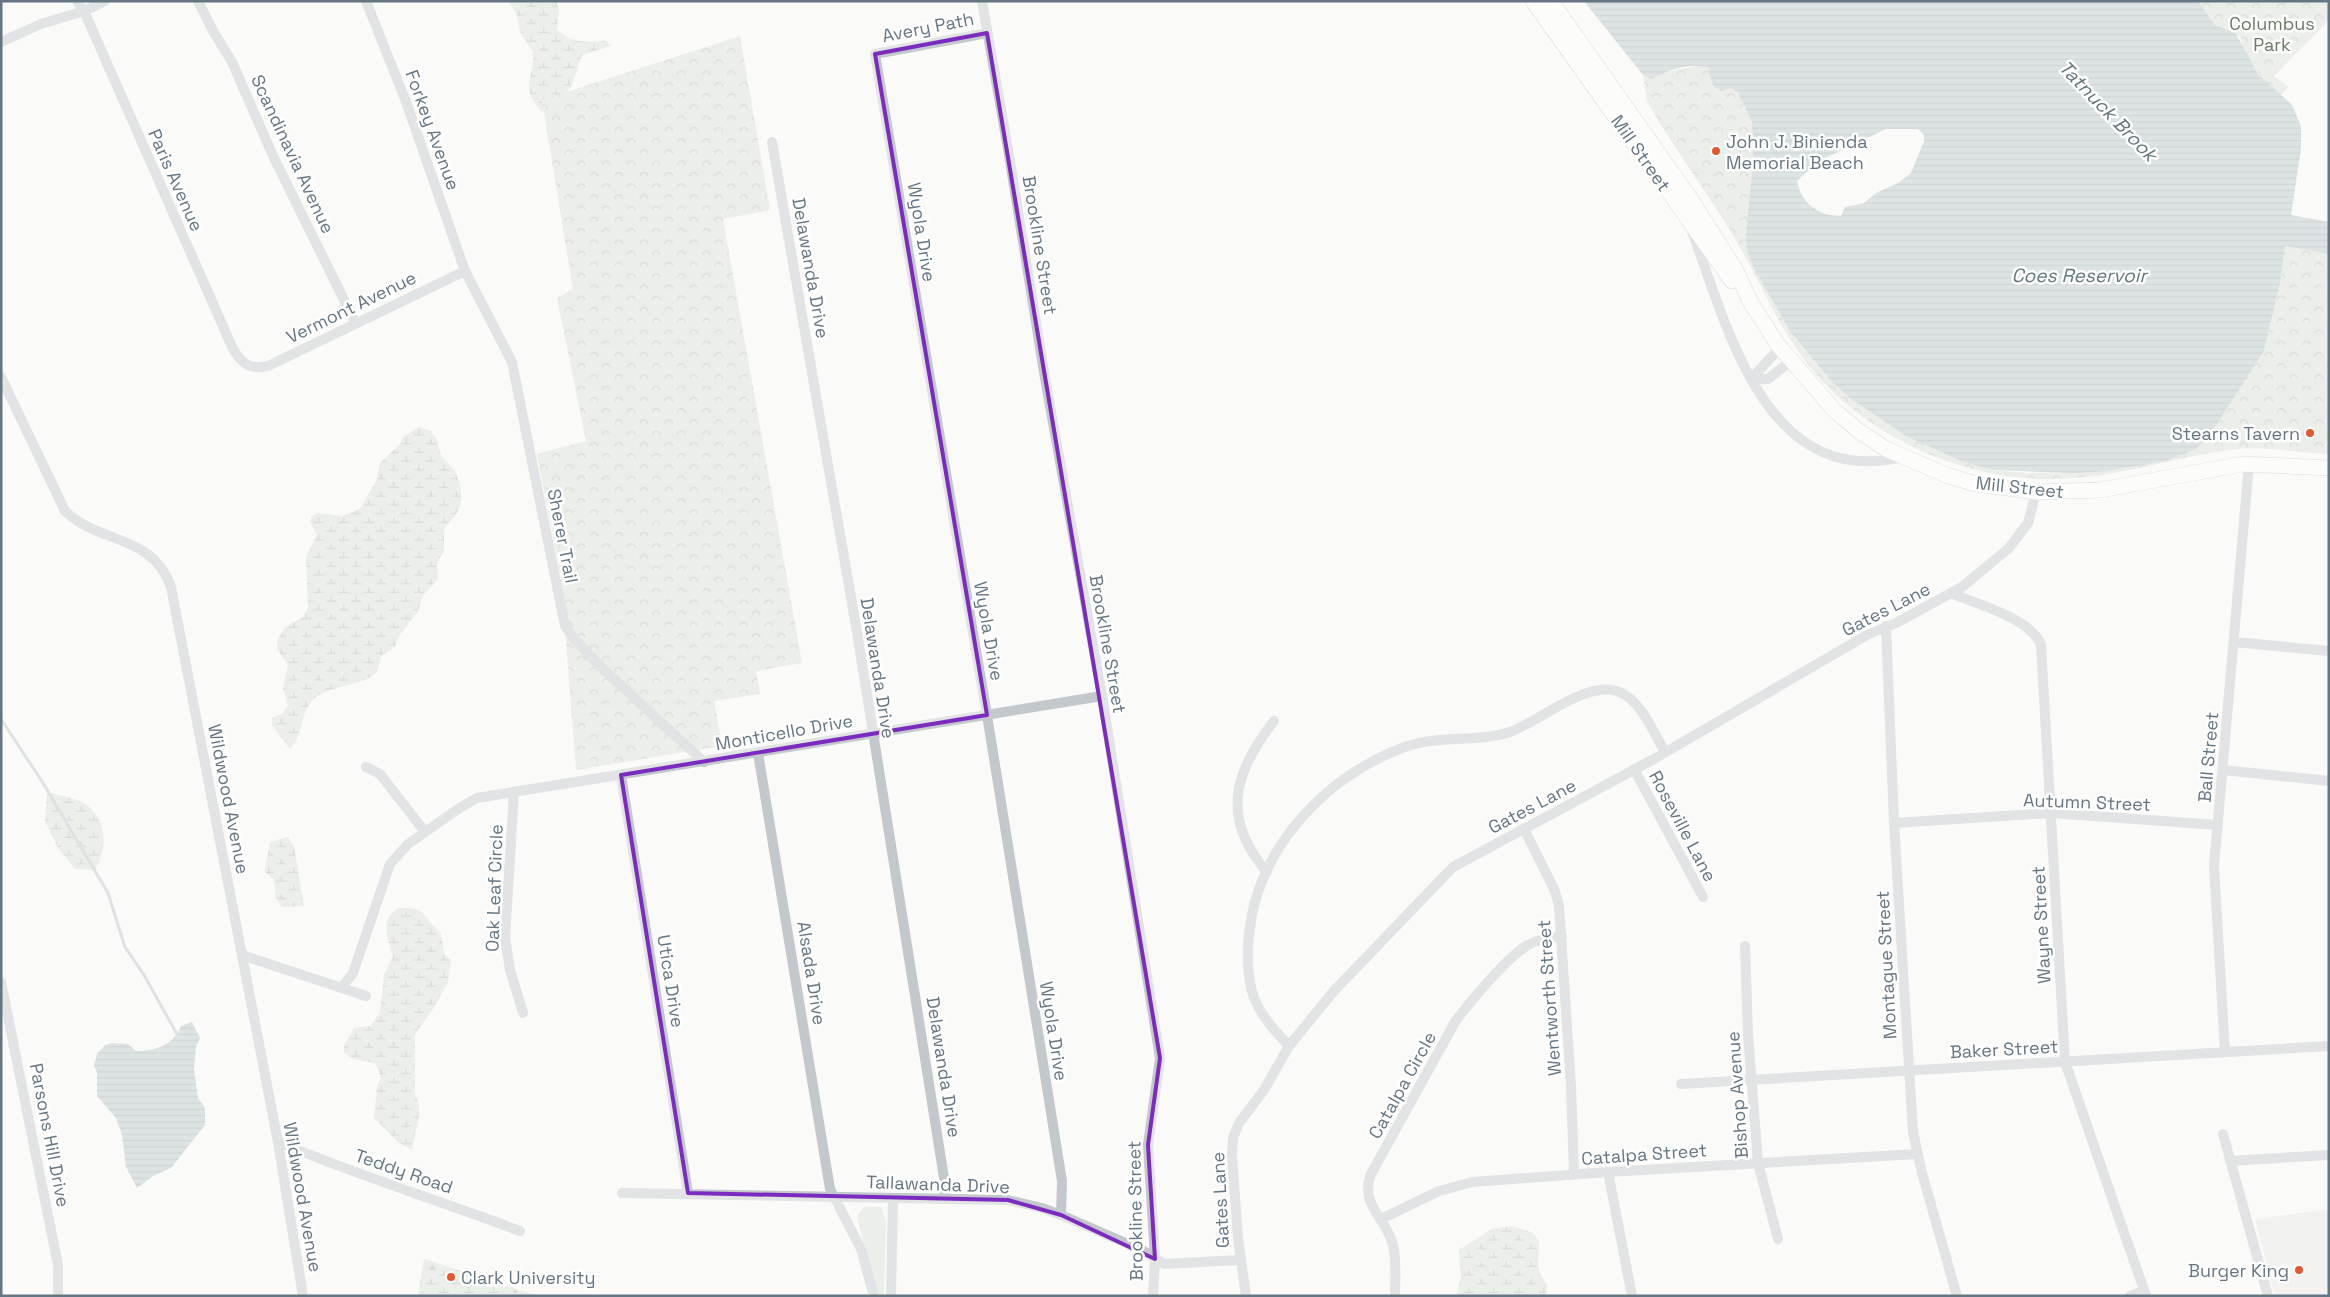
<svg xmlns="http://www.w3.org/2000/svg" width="2330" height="1297" font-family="'Space Grotesk',sans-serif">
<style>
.built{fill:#e8e9e9}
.green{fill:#dadfd7}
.forest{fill:url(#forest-firs)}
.wetland{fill:url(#wetland-marsh)}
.park{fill:url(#park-crowns)}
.water{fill:url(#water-rules);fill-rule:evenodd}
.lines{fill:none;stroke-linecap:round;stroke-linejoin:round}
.stream{stroke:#bbc7cb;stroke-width:3}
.secondary-casing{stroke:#b3babf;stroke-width:16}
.minor{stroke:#c3c8cc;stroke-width:10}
.secondary{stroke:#fff;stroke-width:15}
.marked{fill:none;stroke:#7b2cbf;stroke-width:4;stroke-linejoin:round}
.poi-dot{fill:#e4572e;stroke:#fff;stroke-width:2}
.labels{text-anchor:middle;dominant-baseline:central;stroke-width:5;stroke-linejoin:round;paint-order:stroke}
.park-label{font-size:18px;fill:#687a64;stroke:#fff}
.street-label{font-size:18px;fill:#657683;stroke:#fff}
.poi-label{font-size:18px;fill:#657683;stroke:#fff;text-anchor:start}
.water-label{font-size:19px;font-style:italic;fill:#60757c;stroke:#fff}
</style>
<defs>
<pattern id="forest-firs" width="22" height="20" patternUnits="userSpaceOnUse" patternTransform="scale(1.25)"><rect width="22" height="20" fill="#dadfd7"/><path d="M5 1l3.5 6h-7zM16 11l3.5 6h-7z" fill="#b4b9b4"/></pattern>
<pattern id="wetland-marsh" width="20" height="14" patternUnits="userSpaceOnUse" patternTransform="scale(1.25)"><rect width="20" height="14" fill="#dadfd7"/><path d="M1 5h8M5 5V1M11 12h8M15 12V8" fill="none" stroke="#b4b9b4"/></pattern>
<pattern id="park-crowns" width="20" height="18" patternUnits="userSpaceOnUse" patternTransform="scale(1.25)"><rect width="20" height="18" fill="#dadfd7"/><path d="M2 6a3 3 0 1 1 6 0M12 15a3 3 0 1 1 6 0" fill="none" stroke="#b4b9b4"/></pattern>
<pattern id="water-rules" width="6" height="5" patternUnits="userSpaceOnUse" patternTransform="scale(1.25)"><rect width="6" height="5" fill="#bbc7cb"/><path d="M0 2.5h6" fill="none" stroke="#9ca6aa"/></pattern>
</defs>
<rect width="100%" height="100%" fill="#fafaf8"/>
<polygon class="built" points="2329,1209 2329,1296 2275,1296 2255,1219"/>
<polygon class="green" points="864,1207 881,1207 886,1221 884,1296 877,1294 857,1217"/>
<polygon class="forest" points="424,1259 538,1296 418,1296"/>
<g class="wetland">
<path d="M508,1H556L559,9L557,29C570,44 588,42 606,41L611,46L582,55L571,87L561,98L542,112C518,85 535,81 533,52L521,34L516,13Z"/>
<path d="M419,427L431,431L437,440L441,456L455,471L461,488V503L457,513L444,529V551L437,563L438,579L423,596L418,611L399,636L395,647L381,656C380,661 379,668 377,671C366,687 328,684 313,700C299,714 304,735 290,749L272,725V718L282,714L288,705L283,689L288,664L278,651L277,641L285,627L303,617L308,607L306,557L317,535L310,522L311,517L317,513L342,516L360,509L377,479L380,463L400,444L403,437Z"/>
<path d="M47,792C59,796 79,798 88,806C108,823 107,849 95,870L75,869L58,848L45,821Z"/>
<path d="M288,837L294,846L304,906L282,907L276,898L274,879C271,877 266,874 265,871C264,869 270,847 270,842Z"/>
<path d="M399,908C428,907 421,916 441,933L444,954L451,960L448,982L433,1009L415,1034V1095C425,1110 414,1133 412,1150L399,1143L374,1118L377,1087L381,1078L376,1064L351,1058L344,1052V1046L354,1028L370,1026L380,1013L384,975L393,956C388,939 379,917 399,908Z"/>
<path d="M1512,1226L1533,1233L1539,1241C1539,1257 1534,1271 1547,1284L1546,1296H1456L1461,1278L1459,1250L1492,1229Z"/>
<path d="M429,1270C458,1270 480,1272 502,1293H523L527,1296H421V1278Z"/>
</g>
<g class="park">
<path d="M2198,1H2329V20L2274,76L2289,87L2280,95C2263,79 2245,62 2241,38L2227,28L2215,25Z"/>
<polygon points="740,36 770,210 723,219 802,663 756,671 760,694 714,701 722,746 576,770 561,576 537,454 586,441 557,298 573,289 542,100"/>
<path d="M1701,65L1708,68L1713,86L1732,88L1738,93L1752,122L1753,162L1747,251L1753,267L1790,331L1831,381L1851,399L1906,436L1963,462L1993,470L2027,473L2109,471L2166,461L2195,450L2208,438L2264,351L2280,283L2285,246L2329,254V454C2298,453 2259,445 2229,450C2169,458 2114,479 2053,479C1958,480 1860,434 1803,358C1775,320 1758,277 1734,237C1707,191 1673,148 1647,101L1643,75L1651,79L1662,73Z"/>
</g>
<g class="water">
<path d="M1584,1H2198L2215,25L2235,32L2258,74L2292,105L2301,126V149L2291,215L2329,222V254L2285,246L2280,283L2264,351L2208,438L2195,450L2166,461L2109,471L2075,473L1993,470L1963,462L1906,436L1851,399L1831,381L1790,331L1753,267L1747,251L1746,235L1753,162L1752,122L1738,93L1732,88L1721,91L1713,86L1708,68C1691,61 1666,71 1651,79L1643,75ZM1886,129H1918L1924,135V141L1911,173L1898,183L1876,193L1864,203L1845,207L1841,216C1818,216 1801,203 1797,181L1817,162Z"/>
<path d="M192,1022L200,1038L196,1047L194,1069L198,1098L205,1108V1125L171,1168L153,1176L137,1188L126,1167L122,1135L116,1118L97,1096V1072L94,1066L97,1054L105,1045L112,1043L128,1044L136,1051C155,1051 174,1045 181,1026Z"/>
</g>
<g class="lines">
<polyline class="stream" points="1,719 43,783 108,893 125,947 144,975 178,1036"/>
<g class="secondary-casing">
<g id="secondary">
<polyline points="1533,1 1732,281"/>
<polyline points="1551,1 1690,198 1735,269 1751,303 1778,345 1835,411 1859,431 1886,449 1946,475 1976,484 2036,492 2100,490 2243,464 2329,468"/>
</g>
</g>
<g class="minor">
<path d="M77,1L84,11L233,349C242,364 250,370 268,366L465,271"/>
<polyline points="198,1 213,31 232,62 274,158 355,322"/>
<polyline points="366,1 405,99 465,271 512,362 565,626 576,641 602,668 704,762"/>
<polyline points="982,1 1008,149 1045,378 1102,696 1160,1058 1148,1145 1155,1259 1153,1296"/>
<polyline points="987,33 875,54 987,715 1062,1181 1061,1215"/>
<polyline points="1,42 41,24 84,11 105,1"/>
<polyline points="772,142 857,632 945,1184 945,1199"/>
<path d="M1692,231C1728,328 1765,490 1903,457"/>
<polyline points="1780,348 1751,379 1768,379 1791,361"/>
<path d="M1,377L65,511C99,544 153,534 171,587L278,1142L303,1296"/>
<path d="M1951,593C1976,604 2031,618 2041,645L2065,1062L2146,1296"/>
<polyline points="1886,626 1894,823 1913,1132 1922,1173 1957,1296"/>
<polyline points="2234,642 2329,651"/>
<polyline points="758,753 830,1189 861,1249 874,1296"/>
<polyline points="366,767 380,774 425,832"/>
<polyline points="1634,769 1703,897"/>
<polyline points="2223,770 2329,781"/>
<polyline points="621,775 688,1193"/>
<polyline points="514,792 505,938 510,970 523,1013"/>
<polyline points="1894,823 2051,813 2218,825"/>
<polyline points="1524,829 1554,889 1559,905 1571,1086 1574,1174"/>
<path d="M1267,872C1221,819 1233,773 1274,721"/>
<polyline points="1745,946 1748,1034 1758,1163 1778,1239"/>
<polyline points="242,955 366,996"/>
<polyline points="1,982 58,1265 58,1296"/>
<polyline points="342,987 353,973 390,864 408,844 458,809 477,798 1102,696"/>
<path d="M1289,1046C1276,1032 1261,1016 1254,998C1247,978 1247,954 1249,934C1258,848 1323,779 1402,748C1438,734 1476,743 1510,732C1540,721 1586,681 1617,691C1641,699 1653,732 1665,752"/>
<polyline points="2225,1052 2214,866 2249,464"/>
<polyline points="1681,1084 2329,1046"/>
<polyline points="2223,1134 2268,1296"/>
<path d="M278,1142C357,1175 440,1201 520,1231"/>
<polyline points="2230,1161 2329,1155"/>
<polyline points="1608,1172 1632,1296"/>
<polyline points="622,1193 1008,1200 1042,1208 1061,1215 1142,1250 1164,1264 1240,1260"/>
<polyline points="1381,1219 1439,1191 1473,1182 1608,1172 1917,1154"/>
<polyline points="891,1296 893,1199"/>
<polyline points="1246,1296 1238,1238 1232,1155 1233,1138 1239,1123 1264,1090 1289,1046 1333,992 1453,867 1654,759 1867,635 1896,623 1962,587 2009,548 2028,523 2036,492"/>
<path d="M1395,1296C1395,1279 1397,1261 1393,1245C1386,1217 1359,1205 1371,1174L1455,1022C1469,1003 1508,956 1528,945C1538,939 1550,938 1562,936"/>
<polyline points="2130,1296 2144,1291"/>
</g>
<use href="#secondary" class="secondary"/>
</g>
<path d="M0 0H2330V1297H0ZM987,33L1160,1058L1148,1145L1155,1259L1061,1215L1008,1200L688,1193L621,775L987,715L875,54Z" fill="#fafaf8" fill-opacity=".55" fill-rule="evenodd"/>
<path class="marked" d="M987,33L1160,1058L1148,1145L1155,1259L1061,1215L1008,1200L688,1193L621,775L987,715L875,54Z"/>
<g class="poi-dot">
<circle cx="1716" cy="151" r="5"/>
<circle cx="2310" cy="433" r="5"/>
<circle cx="2299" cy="1270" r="5"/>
<circle cx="451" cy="1277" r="5"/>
</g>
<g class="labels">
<g class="park-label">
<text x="2272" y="23">Columbus<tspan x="2272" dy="21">Park</tspan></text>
</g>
<g class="street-label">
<text transform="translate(928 27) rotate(-11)">Avery Path</text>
<text transform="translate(433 130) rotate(70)">Forkey Avenue</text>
<text transform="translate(1641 153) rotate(55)">Mill Street</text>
<text transform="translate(293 154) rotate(65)">Scandinavia Avenue</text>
<text transform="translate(176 180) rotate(66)">Paris Avenue</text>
<text transform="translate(922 232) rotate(81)">Wyola Drive</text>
<text transform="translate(1040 245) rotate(81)">Brookline Street</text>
<text transform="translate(811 268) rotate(80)">Delawanda Drive</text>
<text transform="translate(351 307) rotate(-26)">Vermont Avenue</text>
<text transform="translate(2020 487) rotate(6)">Mill Street</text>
<text transform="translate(563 536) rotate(79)">Sherer Trail</text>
<text transform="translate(1886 609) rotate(-27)">Gates Lane</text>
<text transform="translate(989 631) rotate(80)">Wyola Drive</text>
<text transform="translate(1108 644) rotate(80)">Brookline Street</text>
<text transform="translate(878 668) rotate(81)">Delawanda Drive</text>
<text transform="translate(784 732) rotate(-10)">Monticello Drive</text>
<text transform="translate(2208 757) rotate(-85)">Ball Street</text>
<text transform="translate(229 799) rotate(79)">Wildwood Avenue</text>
<text transform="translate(2087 802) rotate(2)">Autumn Street</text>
<text transform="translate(1532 806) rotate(-28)">Gates Lane</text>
<text transform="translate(1683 826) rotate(62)">Roseville Lane</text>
<text transform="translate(494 888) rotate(-88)">Oak Leaf Circle</text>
<text transform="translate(2041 925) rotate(-93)">Wayne Street</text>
<text transform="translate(1886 965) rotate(-93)">Montague Street</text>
<text transform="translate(812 973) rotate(81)">Alsada Drive</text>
<text transform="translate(671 981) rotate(81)">Utica Drive</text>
<text transform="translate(1549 998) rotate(-94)">Wentworth Street</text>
<text transform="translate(1054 1031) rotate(81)">Wyola Drive</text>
<text transform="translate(2004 1049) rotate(-3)">Baker Street</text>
<text transform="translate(944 1067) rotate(81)">Delawanda Drive</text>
<text transform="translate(1402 1085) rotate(-61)">Catalpa Circle</text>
<text transform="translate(1737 1095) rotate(-94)">Bishop Avenue</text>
<text transform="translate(50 1135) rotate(79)">Parsons Hill Drive</text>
<text transform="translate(1644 1154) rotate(-4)">Catalpa Street</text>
<text transform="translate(404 1171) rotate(19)">Teddy Road</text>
<text transform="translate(938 1184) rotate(2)">Tallawanda Drive</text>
<text transform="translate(303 1197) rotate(80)">Wildwood Avenue</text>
<text transform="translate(1220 1200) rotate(-93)">Gates Lane</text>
<text transform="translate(1135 1211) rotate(-91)">Brookline Street</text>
</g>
<g class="poi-label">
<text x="1726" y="141">John J. Binienda<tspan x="1726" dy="21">Memorial Beach</tspan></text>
<text x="2300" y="433" text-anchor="end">Stearns Tavern</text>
<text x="2289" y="1270" text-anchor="end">Burger King</text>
<text x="461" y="1277">Clark University</text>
</g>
<g class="water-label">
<text transform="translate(2108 111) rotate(46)">Tatnuck Brook</text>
<text x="2079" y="275">Coes Reservoir</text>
</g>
</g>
<rect width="2330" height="1297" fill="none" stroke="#657683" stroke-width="5"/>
</svg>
